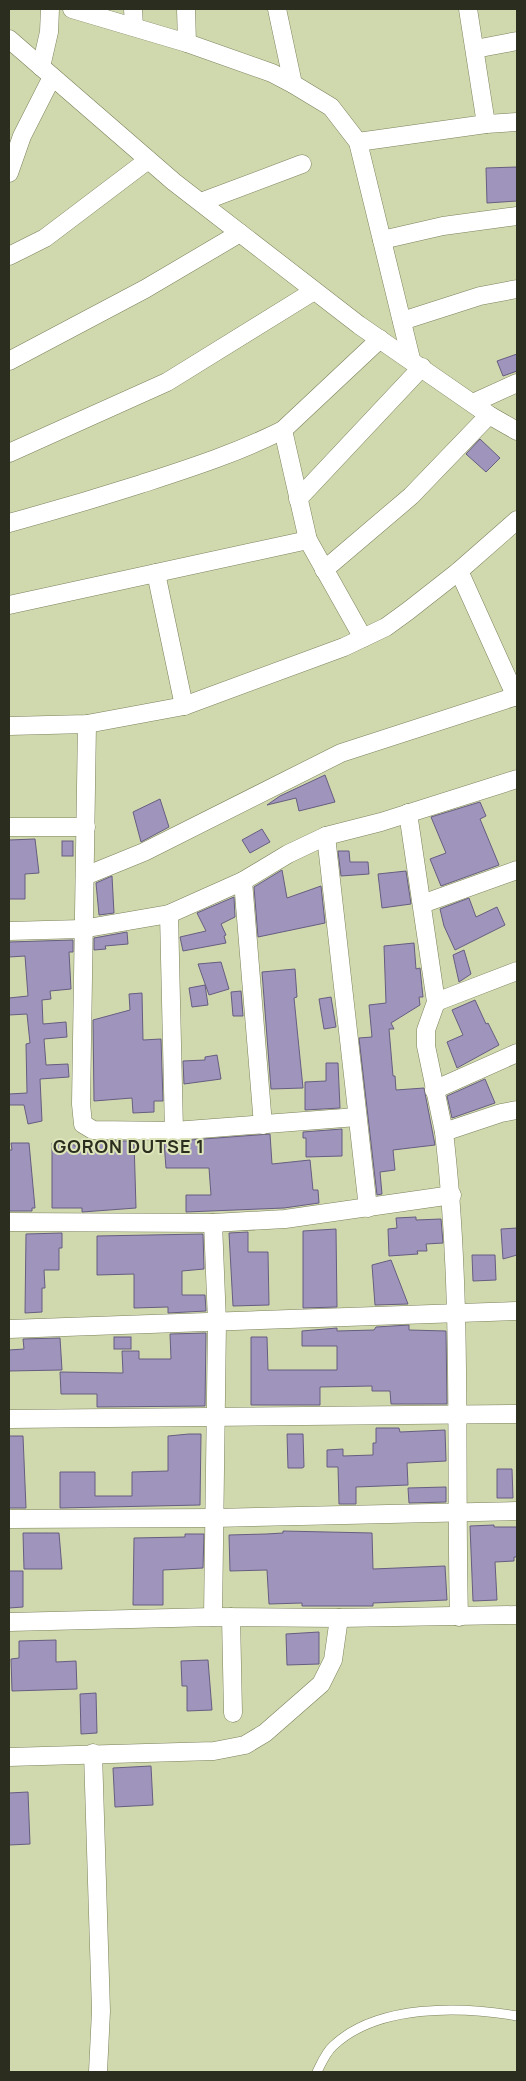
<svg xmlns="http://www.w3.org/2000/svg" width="526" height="2081" font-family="Manrope,sans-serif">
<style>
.building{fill:#9f95bc;stroke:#675d81}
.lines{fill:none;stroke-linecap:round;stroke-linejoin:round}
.service-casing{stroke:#7b825b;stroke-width:10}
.minor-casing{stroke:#7b825b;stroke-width:19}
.service{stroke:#fff;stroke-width:9}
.minor{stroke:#fff;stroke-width:18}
.labels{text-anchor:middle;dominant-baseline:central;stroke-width:4;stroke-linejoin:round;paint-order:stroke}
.district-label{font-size:18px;font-weight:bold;letter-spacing:1px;fill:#2b2e1e;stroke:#dde5ba}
</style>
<rect width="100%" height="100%" fill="#d0d8ae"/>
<g class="building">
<polygon points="517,167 517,201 487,203 486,168"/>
<polygon points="517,354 517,371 503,376 497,361"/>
<polygon points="480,439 500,458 486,472 466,454"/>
<polygon points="325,775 335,802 299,811 296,798 267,805 280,796"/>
<polygon points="160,799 169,827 141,842 133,812"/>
<polygon points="480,802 486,816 480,819 499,865 441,886 430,859 446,853 431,817"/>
<polygon points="262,829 270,842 250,853 242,840"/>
<polygon points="35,839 39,873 25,874 25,899 9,899 9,840"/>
<rect x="62" y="841" width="11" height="15"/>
<polygon points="338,851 349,851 350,862 368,862 369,874 341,876"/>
<polygon points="282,870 287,898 321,886 325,923 258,937 254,887"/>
<polygon points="406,871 411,904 382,908 378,874"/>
<polygon points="112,876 114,913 99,915 96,883"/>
<polygon points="234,897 235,917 221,924 226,935 224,936 226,943 183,951 180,937 206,931 197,913"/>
<polygon points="469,898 476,917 497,907 505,925 455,950 444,926 440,909"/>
<polygon points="127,932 128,944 105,946 106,949 94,950 94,938"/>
<polygon points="73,940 73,952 69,952 71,989 50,991 51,999 42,1000 43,1024 66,1022 67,1037 44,1039 46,1065 68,1064 69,1077 40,1079 42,1121 28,1124 24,1105 9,1105 9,1094 27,1093 26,1044 30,1043 27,1014 9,1015 9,998 28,996 25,956 9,957 9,942"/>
<polygon points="414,943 416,969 420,968 423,997 419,997 420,1005 391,1023 394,1029 389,1029 393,1076 395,1076 396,1090 424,1088 435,1145 393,1150 395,1170 380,1172 382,1194 377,1195 359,1038 372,1037 369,1005 386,1003 384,946"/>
<polygon points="464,950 471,974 459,982 453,955"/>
<polygon points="221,962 229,989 209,995 198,964"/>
<polygon points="295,969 297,997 294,998 303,1088 271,1089 262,972"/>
<polygon points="205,985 208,1005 192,1007 189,988"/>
<polygon points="241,991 243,1016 233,1016 231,992"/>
<polygon points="142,993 143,1040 161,1039 163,1101 154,1101 154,1112 133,1113 132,1098 94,1101 93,1020 130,1010 129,994"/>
<polygon points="331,997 336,1027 324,1029 319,999"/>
<polygon points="475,1000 486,1024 488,1023 499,1045 457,1068 447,1042 463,1035 452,1010"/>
<polygon points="217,1055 221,1079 184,1084 183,1061 205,1060 205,1057"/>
<polygon points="326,1063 338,1063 340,1108 305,1110 305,1082 326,1081"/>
<polygon points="485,1079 495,1103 452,1118 447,1096"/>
<polygon points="342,1129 342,1156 306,1157 306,1138 303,1138 303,1132"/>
<polygon points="270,1134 272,1164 310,1160 313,1190 318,1190 319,1203 284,1208 186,1212 186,1195 211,1195 209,1168 166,1168 164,1142"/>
<polygon points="96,1141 134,1141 136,1208 82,1212 82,1208 52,1208 52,1143 74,1143 74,1146 96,1144"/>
<polygon points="11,1143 29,1143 35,1208 32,1208 32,1211 9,1211 9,1150 12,1150"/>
<polygon points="416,1217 416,1220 441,1219 443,1243 426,1244 427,1251 417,1251 418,1254 389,1256 388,1229 397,1228 396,1218"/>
<polygon points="517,1228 517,1255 503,1259 501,1229"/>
<polygon points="336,1229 337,1307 303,1308 303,1231"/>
<polygon points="248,1232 248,1252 268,1252 269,1305 233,1306 229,1233"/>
<polygon points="62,1233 62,1248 59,1248 59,1270 44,1270 45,1288 42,1288 42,1312 25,1313 26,1234"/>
<polygon points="203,1234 204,1269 182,1271 182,1295 205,1295 206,1311 168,1313 168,1307 134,1308 134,1274 97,1275 97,1236"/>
<polygon points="472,1255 495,1255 496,1280 473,1281"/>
<polygon points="391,1260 408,1304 375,1305 372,1265"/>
<polygon points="409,1325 409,1330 446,1331 447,1404 391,1404 390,1391 372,1391 372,1386 320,1387 320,1405 251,1405 251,1337 267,1337 268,1370 337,1370 337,1346 302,1346 302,1331 337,1328 337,1331 374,1330 376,1327"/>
<polygon points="206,1333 205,1406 97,1407 97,1394 61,1394 60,1372 123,1373 122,1351 139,1351 139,1359 171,1359 170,1334"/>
<rect x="114" y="1337" width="17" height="12"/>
<polygon points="60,1338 62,1370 9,1371 9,1350 24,1349 23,1339"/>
<polygon points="376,1428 399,1428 400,1432 445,1430 446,1461 407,1463 408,1485 356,1487 356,1504 339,1504 338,1467 327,1467 327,1450 343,1449 343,1456 373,1455 373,1443 376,1443"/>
<polygon points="189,1434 201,1434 200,1505 60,1508 60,1472 95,1472 95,1496 132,1496 132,1472 168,1471 168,1436"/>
<polygon points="287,1434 303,1434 304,1467 302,1468 288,1468"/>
<polygon points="9,1436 23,1436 26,1508 9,1508"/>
<polygon points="497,1469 512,1469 513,1498 497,1498"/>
<polygon points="446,1487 446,1502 409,1503 408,1488"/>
<polygon points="494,1525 494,1527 517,1527 517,1557 514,1557 514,1561 495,1562 497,1600 473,1601 470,1526"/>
<polygon points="283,1531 372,1533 373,1569 445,1566 447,1600 373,1603 373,1606 302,1606 302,1603 269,1604 267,1570 230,1571 229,1535 266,1534 283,1533"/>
<polygon points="23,1533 59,1533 62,1569 24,1569"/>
<polygon points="185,1534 204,1534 203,1568 163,1570 163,1605 133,1605 134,1538 185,1537"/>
<polygon points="9,1571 23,1571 23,1607 9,1608"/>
<polygon points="319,1632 319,1664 287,1665 286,1634"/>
<polygon points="56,1640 56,1662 76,1661 77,1689 12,1691 11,1659 19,1658 19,1641"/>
<polygon points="208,1660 212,1710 187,1711 187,1686 182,1686 181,1661"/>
<polygon points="96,1693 97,1733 81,1734 80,1694"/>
<polygon points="151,1766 153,1805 115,1807 113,1768"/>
<polygon points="28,1792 30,1844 9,1845 9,1793"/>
</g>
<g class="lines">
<g class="service-casing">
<path id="service" d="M317,2072C321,2064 326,2052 333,2046C377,2004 461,2006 517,2016"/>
</g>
<g class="minor-casing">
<g id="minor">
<polyline points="72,9 187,43 272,73 293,84 331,107 358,142 411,359"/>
<polyline points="133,9 134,27"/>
<polyline points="186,9 187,43"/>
<polyline points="277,9 293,84"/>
<polyline points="468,9 486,124"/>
<polyline points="9,39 174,182 359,325 489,415 517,431"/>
<polyline points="475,49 517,41"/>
<polyline points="41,67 49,32 50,9"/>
<polyline points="358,142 486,124 517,122"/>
<polyline points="9,173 22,136 52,77"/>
<polyline points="201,202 302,164"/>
<polyline points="382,240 443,226 517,216"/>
<polyline points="9,256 45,238 148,160"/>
<polyline points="402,321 480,296 517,289"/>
<polyline points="9,361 145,289 240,233"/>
<polyline points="473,403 517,383"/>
<polyline points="283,430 308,540 363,638"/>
<polyline points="9,453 167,382 314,291"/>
<polyline points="298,499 422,367"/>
<path d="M9,523C53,511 97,498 141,484C190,468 237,453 283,430L380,339"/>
<polyline points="324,570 411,496 489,415"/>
<polyline points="459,571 516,697"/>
<polyline points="156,573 184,706"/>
<polyline points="9,605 308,540"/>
<polyline points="87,724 81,1104 83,1124 93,1130 174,1131 357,1117"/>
<polyline points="9,726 87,724 184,706 344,647 386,627 408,611 459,571 517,520"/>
<polyline points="408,813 436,1002 426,1030 426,1046 444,1132"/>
<polyline points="9,827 86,827"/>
<polyline points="326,836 368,1208"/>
<polyline points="85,876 144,852 341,753 517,696"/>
<polyline points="243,881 263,1125"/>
<polyline points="422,904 517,870"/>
<polyline points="169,914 174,1131"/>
<polyline points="9,931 82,929 169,914 243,881 288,854 326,836 381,822 517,779"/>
<polyline points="436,1002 517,971"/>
<polyline points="434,1090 517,1053"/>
<polyline points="9,1222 213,1223 285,1219 452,1195"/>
<polyline points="213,1223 217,1322 213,1617"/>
<polyline points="9,1329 517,1311"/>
<polyline points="9,1419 517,1414"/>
<polyline points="9,1519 215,1518 517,1511"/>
<polyline points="231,1617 233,1713"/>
<path d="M459,1617C455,1455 463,1293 444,1132L501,1113L517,1110"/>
<polyline points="9,1622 213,1617 339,1618 517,1615"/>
<polyline points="93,1753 101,2011 98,2072"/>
<polyline points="9,1757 214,1751 245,1745 265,1733 321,1684 333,1660 339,1618"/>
</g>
</g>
<use href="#service" class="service"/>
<use href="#minor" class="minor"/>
</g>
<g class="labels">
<g class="district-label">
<text x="129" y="1146">GORON DUTSE 1</text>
</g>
</g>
<rect width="526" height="2081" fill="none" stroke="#2b2e1e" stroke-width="20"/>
</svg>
